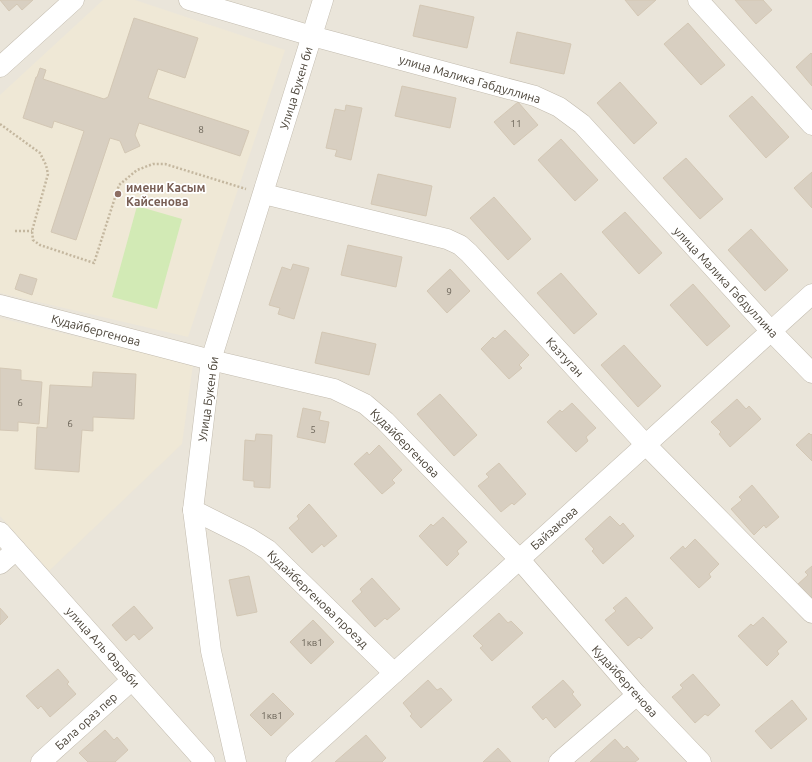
<svg xmlns="http://www.w3.org/2000/svg" width="812" height="762" font-family="Ubuntu,sans-serif">
<style>
.residential{fill:#eae5da}
.education{fill:#efe8d6}
.green{fill:#d2eab5}
.building{fill:#d8cfc1;stroke:#d3c7b4}
.lines{fill:none;stroke-linecap:round;stroke-linejoin:round}
.minor-casing{stroke:#c2bbae;stroke-width:21}
.path{stroke:#c4b79f;stroke-width:2.5;stroke-dasharray:2 2;stroke-linecap:butt}
.minor{stroke:#fff;stroke-width:20}
.education-dot{fill:#8d6e63;stroke:#fff;stroke-width:1.5}
.labels{text-anchor:middle;dominant-baseline:central;stroke-width:3.5;stroke-linejoin:round;paint-order:stroke}
.number-label{font-size:10px;fill:#6e675b}
.street-label{font-size:12px;fill:#4b4439;stroke:#fff}
.education-label{font-size:12px;font-weight:bold;fill:#785e54;stroke:#fff;text-anchor:start}
</style>
<rect width="100%" height="100%" fill="#f6f3ec"/>
<rect class="residential" x="0" y="0" width="812" height="762"/>
<g class="education">
<polygon points="103,0 135,0 285,50 188,337 0,293 0,95"/>
<polygon points="0,318 193,365 182,444 49,571 0,516"/>
</g>
<polygon class="green" points="137,206 182,219 157,309 112,297"/>
<g class="building">
<polygon points="0,0 33,0 22,10 17,4 9,11"/>
<polygon points="625,0 656,0 638,16"/>
<polygon points="735,0 763,0 772,10 756,24"/>
<polygon points="420,5 474,17 467,48 413,36"/>
<polygon points="134,18 198,38 185,78 158,69 148,98 249,131 240,156 139,123 135,135 140,146 125,153 120,141 110,138 76,240 51,232 84,131 54,121 52,128 23,118 36,77 37,77 40,68 46,70 43,79 104,99 108,97"/>
<polygon points="688,23 725,65 701,85 664,44"/>
<polygon points="517,32 571,44 564,74 510,63"/>
<polygon points="811,53 812,54 812,86 796,67"/>
<polygon points="620,82 657,123 634,144 597,103"/>
<polygon points="402,86 456,98 450,128 395,116"/>
<polygon points="752,96 789,137 766,158 729,116"/>
<polygon points="518,102 538,125 514,145 494,122"/>
<polygon points="346,105 362,108 351,160 335,156 337,150 326,148 335,109 345,111"/>
<polygon points="561,139 598,180 575,201 538,160"/>
<polygon points="686,158 723,199 700,219 663,178"/>
<polygon points="812,172 812,208 794,188"/>
<polygon points="378,174 432,186 426,216 371,204"/>
<polygon points="494,197 531,239 508,260 470,218"/>
<polygon points="625,212 662,253 639,274 602,232"/>
<polygon points="751,229 788,270 765,291 728,250"/>
<polygon points="348,245 402,257 396,287 341,275"/>
<polygon points="293,264 309,268 294,319 278,314 280,308 269,305 282,267 291,270"/>
<polygon points="450,269 470,291 447,313 427,291"/>
<polygon points="561,273 597,314 574,334 537,293"/>
<polygon points="20,274 37,279 32,295 15,289"/>
<polygon points="693,284 730,326 707,346 670,305"/>
<polygon points="505,330 529,355 519,365 522,368 509,379 481,349 493,337 495,339"/>
<polygon points="322,332 376,344 369,375 315,363"/>
<polygon points="624,345 661,386 638,407 601,365"/>
<polygon points="0,368 21,370 21,380 42,382 39,424 18,422 18,431 0,430"/>
<polygon points="93,372 136,374 134,419 93,417 93,431 82,430 79,472 35,469 37,427 47,428 50,385 92,387"/>
<polygon points="440,394 477,435 454,456 417,414"/>
<polygon points="737,399 746,409 749,406 761,419 730,447 719,434 721,432 711,422"/>
<polygon points="572,403 596,428 586,437 588,441 576,452 547,422 560,410 562,412"/>
<polygon points="303,408 321,412 319,420 329,422 325,443 297,437"/>
<polygon points="809,433 811,435 812,434 812,461 796,445"/>
<polygon points="256,434 272,435 270,488 254,487 254,481 243,480 245,440 255,441"/>
<polygon points="379,445 402,470 392,480 395,483 382,494 354,464 367,452 369,455"/>
<polygon points="499,463 526,494 514,505 512,503 501,512 478,486 489,477 486,474"/>
<polygon points="752,485 779,517 766,528 764,525 754,535 731,509 742,500 739,497"/>
<polygon points="309,504 337,536 324,547 322,544 312,553 289,528 299,519 297,516"/>
<polygon points="610,516 620,526 623,523 634,536 603,564 592,551 594,549 585,539"/>
<polygon points="443,517 467,542 457,551 459,554 447,566 419,536 431,524 433,526"/>
<polygon points="695,539 719,564 709,574 711,577 699,588 670,558 683,546 685,549"/>
<polygon points="812,566 812,601 797,585 808,575 805,572"/>
<polygon points="249,576 257,612 237,616 229,580"/>
<polygon points="372,578 400,609 387,620 385,618 375,627 352,601 362,592 360,589"/>
<polygon points="626,597 653,628 641,639 639,637 628,646 605,620 616,611 613,608"/>
<polygon points="134,606 153,628 139,640 134,634 126,641 112,625"/>
<polygon points="0,608 8,617 0,625"/>
<polygon points="499,613 508,623 511,621 523,633 492,661 480,648 483,646 473,636"/>
<polygon points="763,617 787,642 777,651 779,654 767,666 738,636 751,624 753,626"/>
<polygon points="313,620 334,642 311,664 290,642"/>
<polygon points="58,669 69,682 67,684 76,694 50,717 41,706 38,709 26,696"/>
<polygon points="693,674 720,705 708,716 705,714 695,723 672,697 683,688 680,685"/>
<polygon points="428,680 437,690 441,688 452,700 421,728 410,716 412,714 403,703"/>
<polygon points="563,680 574,692 572,694 581,705 555,728 546,717 543,720 532,707"/>
<polygon points="273,693 294,714 271,736 250,715"/>
<polygon points="792,700 807,719 771,749 755,731"/>
<polygon points="105,730 114,740 117,737 128,750 115,762 88,762 79,753"/>
<polygon points="366,735 386,758 382,762 335,762"/>
<polygon points="615,739 624,749 627,746 639,759 635,762 590,762"/>
<polygon points="498,748 511,762 483,762"/>
</g>
<g class="lines">
<g class="minor-casing">
<g id="minor">
<polyline points="189,0 312,36 535,96 559,107 582,124 771,331 812,373"/>
<polyline points="698,0 812,125"/>
<polyline points="0,67 74,0"/>
<polyline points="264,194 447,239 460,245 469,253 646,445 812,613"/>
<polyline points="0,305 211,360 334,389 365,404 385,421 520,560 637,695 701,762"/>
<polyline points="193,510 249,538 268,550 394,673"/>
<polyline points="0,532 205,762"/>
<polyline points="0,564 16,550"/>
<polyline points="41,762 132,680"/>
<polyline points="236,762 211,651 193,510 211,360 323,0"/>
<polyline points="296,762 812,294"/>
<polyline points="559,762 637,695"/>
</g>
</g>
<g class="path">
<polyline points="0,124 40,153 46,165 48,174 32,231 33,240 40,245 94,263 119,185 137,170 153,164 165,164 246,189"/>
<polyline points="15,231 32,231"/>
</g>
<use href="#minor" class="minor"/>
</g>
<circle class="education-dot" cx="118" cy="194" r="4"/>
<g class="labels">
<g class="number-label">
<text x="516" y="123">11</text>
<text x="201" y="129">8</text>
<text x="449" y="291">9</text>
<text x="20" y="402">6</text>
<text x="70" y="423">6</text>
<text x="313" y="429">5</text>
<text x="312" y="642">1кв1</text>
<text x="272" y="715">1кв1</text>
</g>
<g class="street-label">
<text transform="translate(470 79) rotate(16)">улица Малика Габдуллина</text>
<text transform="translate(296 88) rotate(-73)">Улица Букен би</text>
<text transform="translate(726 282) rotate(47)">улица Малика Габдуллина</text>
<text transform="translate(96 330) rotate(15)">Кудайбергенова</text>
<text transform="translate(565 357) rotate(47)">Казтуган</text>
<text transform="translate(208 399) rotate(-82)">Улица Букен би</text>
<text transform="translate(405 443) rotate(45)">Кудайбергенова</text>
<text transform="translate(554 528) rotate(-42)">Байзакова</text>
<text transform="translate(318 599) rotate(44)">Кудайбергенова проезд</text>
<text transform="translate(103 647) rotate(48)">улица Аль Фараби</text>
<text transform="translate(625 681) rotate(48)">Кудайбергенова</text>
<text transform="translate(86 721) rotate(-42)">Бала ораз пер</text>
</g>
<g class="education-label">
<text x="126" y="187">имени Касым<tspan x="126" dy="14">Кайсенова</tspan></text>
</g>
</g>
</svg>
